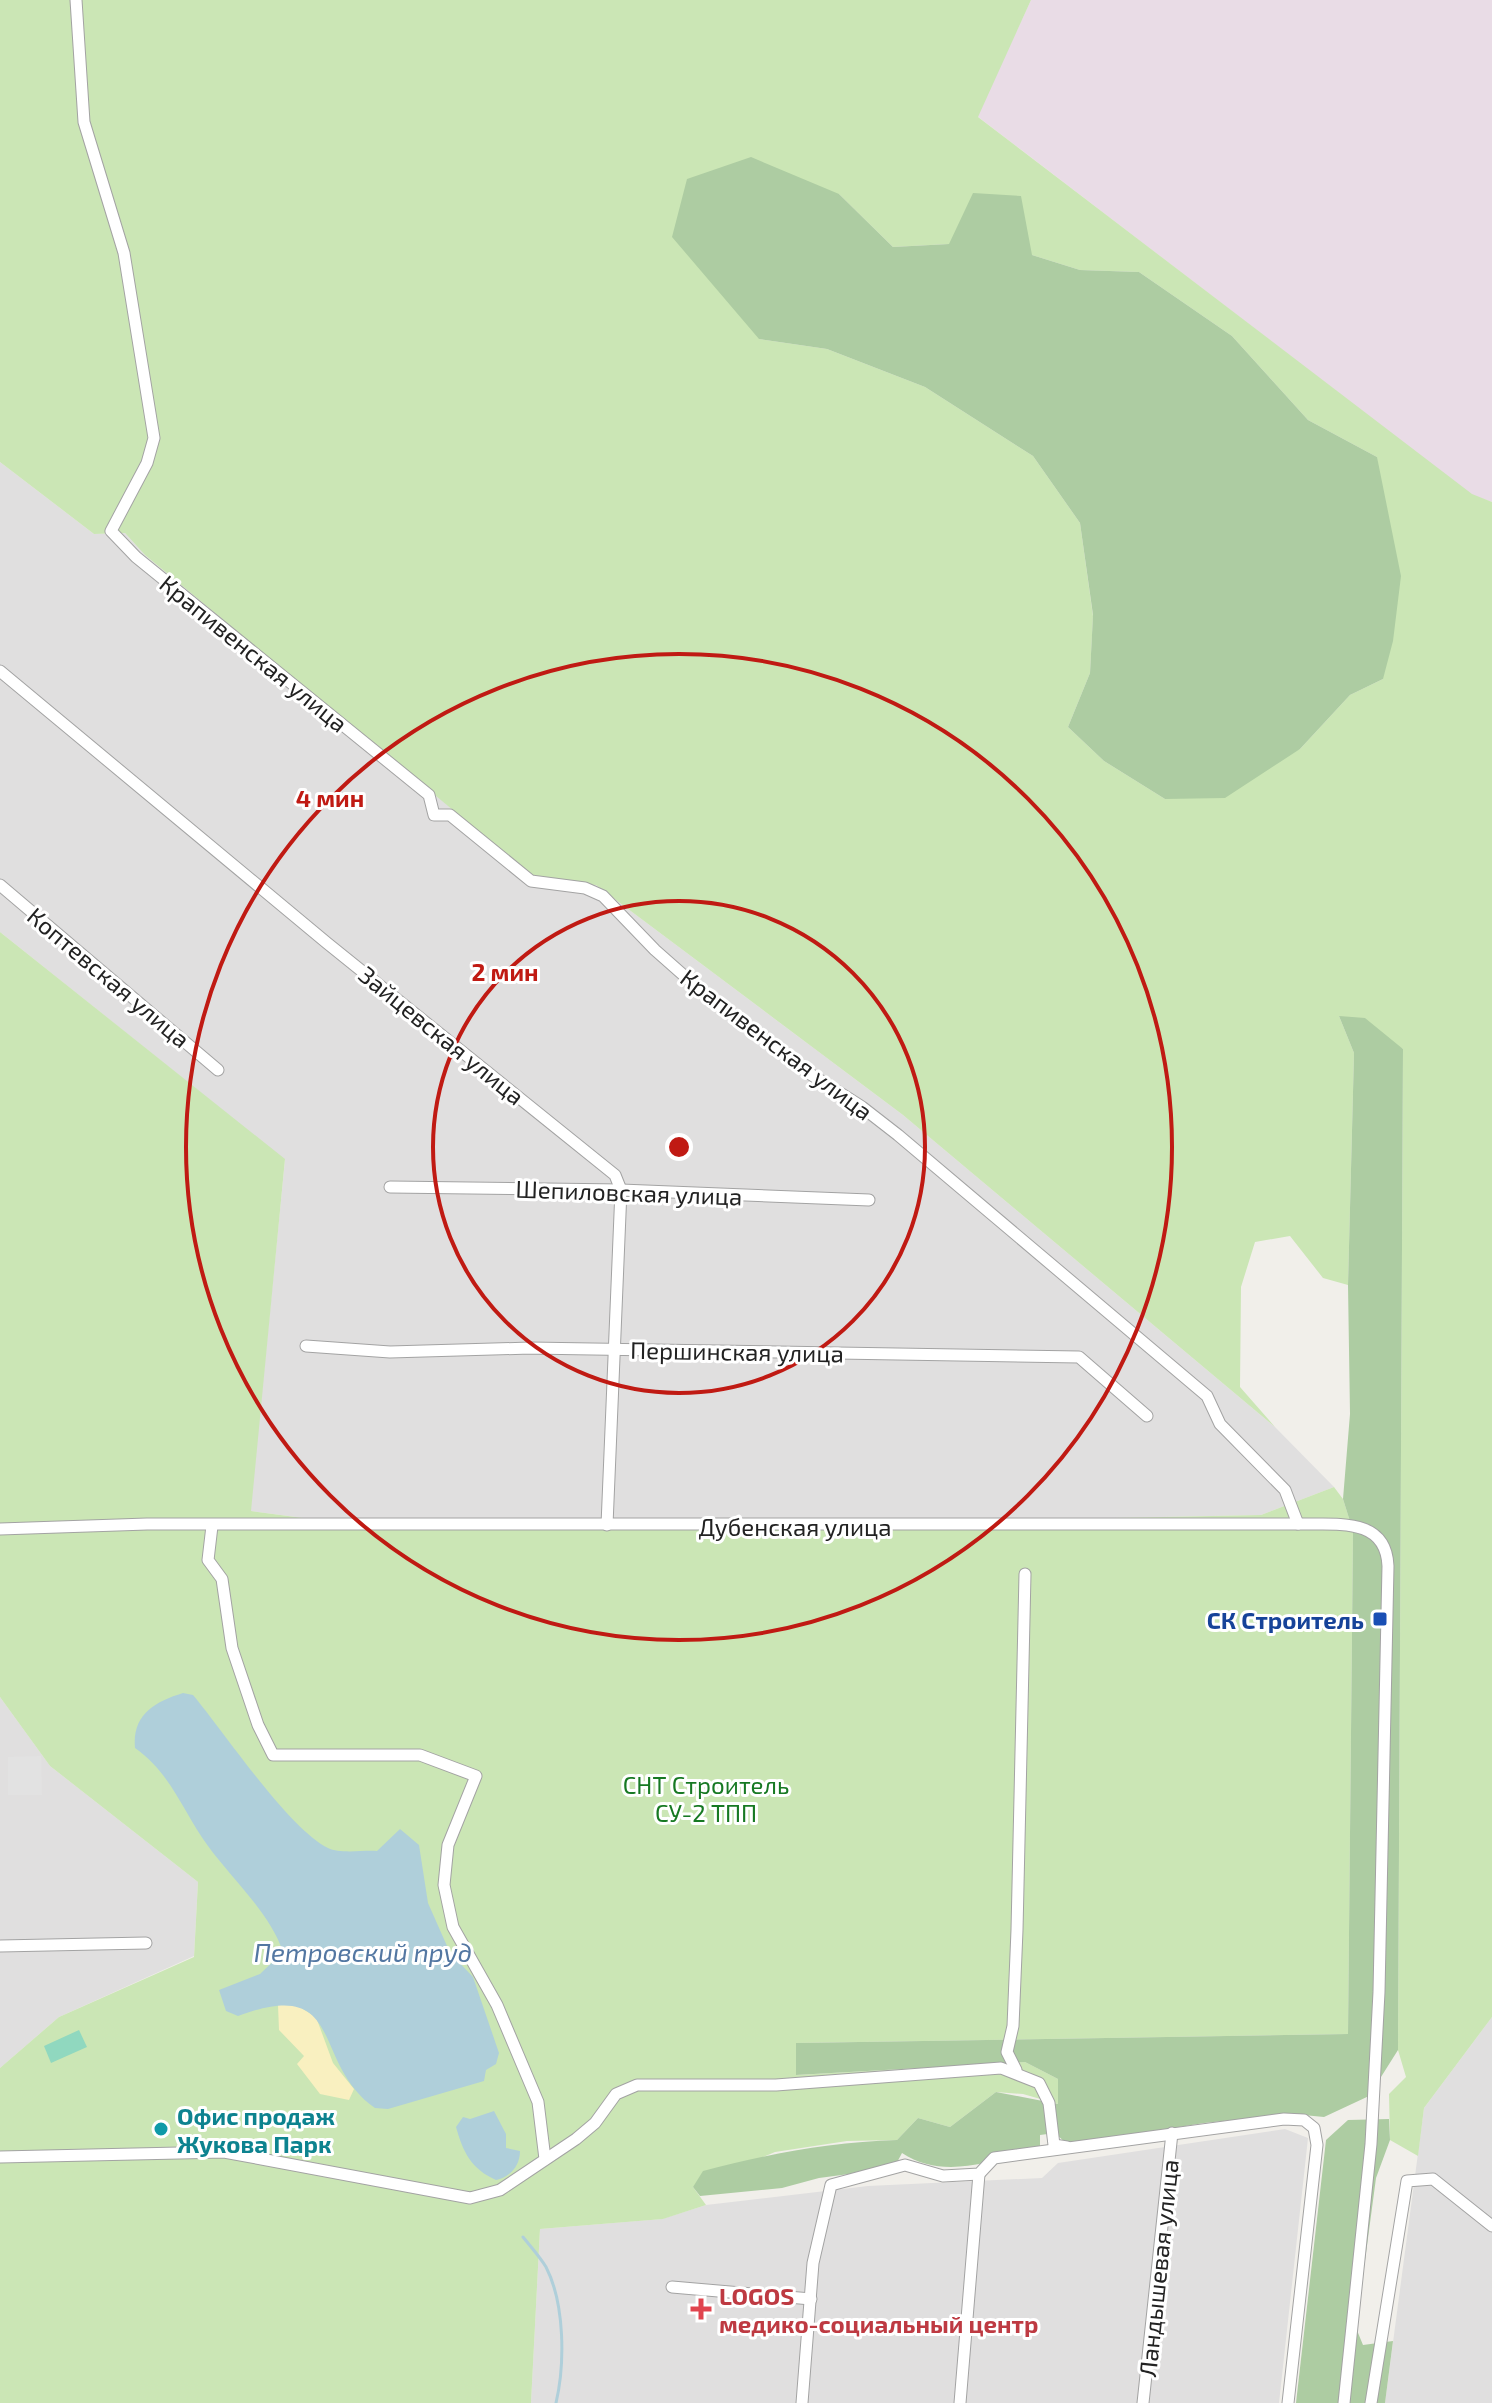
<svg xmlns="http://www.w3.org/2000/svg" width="1492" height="2403" font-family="'Exo 2',sans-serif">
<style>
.residential{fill:#e0dfdf}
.industrial{fill:#e9dce6}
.grass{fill:#cbe6b5;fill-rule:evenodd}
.forest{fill:#adcca2}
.sand{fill:#f9f0c0}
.pitch{fill:#90d8bf}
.parking{fill:#e2e2e2}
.water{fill:#afcfda}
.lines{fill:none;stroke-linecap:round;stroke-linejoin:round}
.stream{stroke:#afcfda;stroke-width:3}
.street-casing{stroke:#a3a3a3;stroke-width:13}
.street{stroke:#fff;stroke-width:11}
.ring{fill:none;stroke:#c01a13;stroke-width:4}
.transit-dot{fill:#1a4fb4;stroke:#fff;stroke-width:3}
.culture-dot{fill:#0f9aa8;stroke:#fff;stroke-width:3}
.health-dot{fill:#e0444e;stroke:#fff;stroke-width:3}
.labels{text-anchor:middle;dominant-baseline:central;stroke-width:6;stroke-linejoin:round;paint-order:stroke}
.street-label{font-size:24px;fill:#222;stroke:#fff}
.transit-label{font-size:24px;font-weight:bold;fill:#164399;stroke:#fff;text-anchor:end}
.park-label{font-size:24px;fill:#177923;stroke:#fff}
.culture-label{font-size:24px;font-weight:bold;fill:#0d838f;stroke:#fff;text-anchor:start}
.health-label{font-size:24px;font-weight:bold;fill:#be3a42;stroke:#fff;text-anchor:start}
.water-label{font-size:26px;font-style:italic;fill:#5377a2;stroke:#fff}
.centre{fill:#c01a13;stroke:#fff;stroke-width:4}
.ring-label{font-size:24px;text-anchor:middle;font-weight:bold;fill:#c01a13;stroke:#fff;stroke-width:6;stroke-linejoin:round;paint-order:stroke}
</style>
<rect width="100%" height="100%" fill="#f1efea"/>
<g class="residential">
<polygon points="0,462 94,534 125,533 145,555 535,877 546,882 596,885 903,1115 1275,1427 1334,1487 1261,1515 966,1521 341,1523 250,1511 285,1160 0,932"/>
<polygon points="0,1697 50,1766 198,1882 194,1956 59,2017 0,2068"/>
<polygon points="1492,2017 1492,2403 1385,2403 1424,2108"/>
<polygon points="1285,2129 1308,2138 1279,2403 531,2403 540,2229 662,2219 706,2205 868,2186 1042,2178 1058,2163"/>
</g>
<polygon class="industrial" points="1031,0 1492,0 1492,502 1472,495 977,116"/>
<g class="grass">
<path d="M0,0H1031L978,117L1472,494L1492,502V2017L1424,2108L1418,2156L1390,2140L1389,2094L1406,2077L1398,2050L1403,1049L1339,1016L1354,1053L1348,1285L1323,1278L1290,1236L1255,1242L1241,1287L1240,1387L1275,1427L903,1115L596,885L546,882L535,878L145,555L125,533L94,534L0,462ZM839,194L893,247L949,244L1032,255L1080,270L1139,272L1232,336L1308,420L1377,457L1383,679L1350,695L1300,749L1165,799L1104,761L1068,727L1090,673L1093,616L1080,523L1033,456L925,387L827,349L759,339Z"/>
<polygon points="0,932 285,1159 251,1511 341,1523 966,1521 1261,1515 1334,1487 1343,1499 1353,1531 1348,2034 797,2043 797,2075 1025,2062 1058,2079 1058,2104 1023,2094 996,2092 950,2127 918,2118 897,2140 847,2141 775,2152 693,2187 706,2205 663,2219 540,2229 531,2403 0,2403 0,2068 59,2017 194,1957 198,1882 50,1766 0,1697"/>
</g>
<g class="forest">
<polygon points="751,157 839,194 893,247 949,244 973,193 1021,196 1032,255 1080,270 1139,272 1232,336 1308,420 1377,457 1401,576 1393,641 1383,679 1350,695 1300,749 1225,798 1165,799 1104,761 1068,727 1090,673 1093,615 1080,523 1033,456 925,387 827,349 759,339 672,237 687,179"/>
<path d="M1339,1016L1365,1018L1403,1049L1398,2050L1369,2096L1324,2117L1293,2114L1204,2123L1068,2145L1055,2133L1040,2135V2148C996,2160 944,2181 902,2153L894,2168L819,2178L782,2188L700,2196L693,2187L703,2171C768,2154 830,2142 897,2140L918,2118L950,2127L996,2092L1058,2104V2079L1025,2062L796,2075V2043L1348,2034L1353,1531L1343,1499L1350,1414L1348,1285L1354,1053Z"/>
<polygon points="1389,2119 1390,2140 1376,2178 1356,2328 1363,2345 1393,2341 1385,2403 1296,2403 1326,2140 1348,2120"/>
</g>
<polygon class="sand" points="295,2004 316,2017 333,2063 354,2089 349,2100 320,2094 297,2064 304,2056 279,2030 278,2005"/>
<polygon class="pitch" points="79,2030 87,2047 51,2063 44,2046"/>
<polygon class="parking" points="41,1756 42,1795 8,1795 8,1757"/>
<g class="water">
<path d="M183,1693L193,1695C224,1732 288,1828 328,1848C340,1854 363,1850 377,1851L400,1829L419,1845L428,1903L447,1946L442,1951L445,1959L453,1956L473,1977L499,2053L496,2064L486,2070L484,2081L388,2109L375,2108C310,2063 347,1975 238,2016L226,2011L219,1990L260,1974L283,1952C270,1913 232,1879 208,1846C183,1812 171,1773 135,1748C132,1715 154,1702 183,1693Z"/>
<path d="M494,2111L506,2134V2148L520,2151C520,2166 510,2177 496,2180C471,2169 463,2152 456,2127L463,2117L470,2119Z"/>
</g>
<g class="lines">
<path class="stream" d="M523,2237C531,2247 540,2257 546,2267C565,2304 565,2364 556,2403"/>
<g class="street-casing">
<g id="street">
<polyline points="76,0 84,122 124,253 154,438 147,463 111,531 136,557 429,795 434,815 450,815 531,881 585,888 603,896 655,950 698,988 804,1070 862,1107 898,1135 1207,1396 1220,1424 1285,1490 1298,1524"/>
<polyline points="0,671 327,943 615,1175 621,1190 607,1525"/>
<polyline points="0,885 218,1070"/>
<polyline points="390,1187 621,1190 869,1200"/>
<polyline points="306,1346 390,1352 530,1348 1079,1357 1147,1416"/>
<polyline points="212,1526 208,1560 222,1579 232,1648 258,1725 273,1755 420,1755 476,1776 448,1845 444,1885 453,1927 497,2005 538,2102 545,2159"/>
<path d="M0,1529L147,1524H1298C1335,1525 1386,1516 1388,1566L1379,1992L1371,2144L1344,2403"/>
<polyline points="0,1946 146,1943"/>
<polyline points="1016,2070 1007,2052 1013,2026 1017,1930 1025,1574"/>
<polyline points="0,2157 224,2152 470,2198 500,2190 576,2139 595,2123 616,2094 637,2085 776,2085 1001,2068 1039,2083 1049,2103 1054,2145 1067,2147"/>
<polyline points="672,2287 811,2299"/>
<polyline points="802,2403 813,2263 831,2185 905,2165 943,2176 979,2174 994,2158 1284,2119 1304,2120 1314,2128 1317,2145 1288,2403"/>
<polyline points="960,2403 979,2174"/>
<polyline points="1143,2403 1172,2133"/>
<polyline points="1371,2403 1407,2181 1433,2179 1492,2226"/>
</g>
</g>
<use href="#street" class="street"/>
</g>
<g class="ring">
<circle cx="679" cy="1147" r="246"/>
<circle cx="679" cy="1147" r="493"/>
</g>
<rect class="transit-dot" x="1372" y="1611" width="16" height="16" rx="4"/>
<circle class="culture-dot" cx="161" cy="2129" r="8"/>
<path class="health-dot" d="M697 2297h8v8h8v8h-8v8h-8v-8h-8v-8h8z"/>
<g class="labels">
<g class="street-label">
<text transform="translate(254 653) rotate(39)">Крапивенская улица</text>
<text transform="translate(109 977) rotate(40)">Коптевская улица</text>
<text transform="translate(442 1035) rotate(39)">Зайцевская улица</text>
<text transform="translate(777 1044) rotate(37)">Крапивенская улица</text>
<text transform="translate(629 1192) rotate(2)">Шепиловская улица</text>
<text transform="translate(737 1351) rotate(1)">Першинская улица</text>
<text x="795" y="1526">Дубенская улица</text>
<text transform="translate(1158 2268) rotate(-84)">Ландышевая улица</text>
</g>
<g class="transit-label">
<text x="1364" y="1619">СК Строитель</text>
</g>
<g class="park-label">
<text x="706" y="1784">СНТ Строитель<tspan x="706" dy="28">СУ-2 ТПП</tspan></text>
</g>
<g class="culture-label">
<text x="177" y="2115">Офис продаж<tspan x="177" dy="28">Жукова Парк</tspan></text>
</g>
<g class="health-label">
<text x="719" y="2295">LOGOS<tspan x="719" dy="28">медико-социальный центр</tspan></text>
</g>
<g class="water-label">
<text x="363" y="1951">Петровский пруд</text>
</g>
</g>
<circle cx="679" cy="1147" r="12" class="centre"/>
<g class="ring-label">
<text x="330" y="807">4 мин</text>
<text x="505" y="981">2 мин</text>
</g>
</svg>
